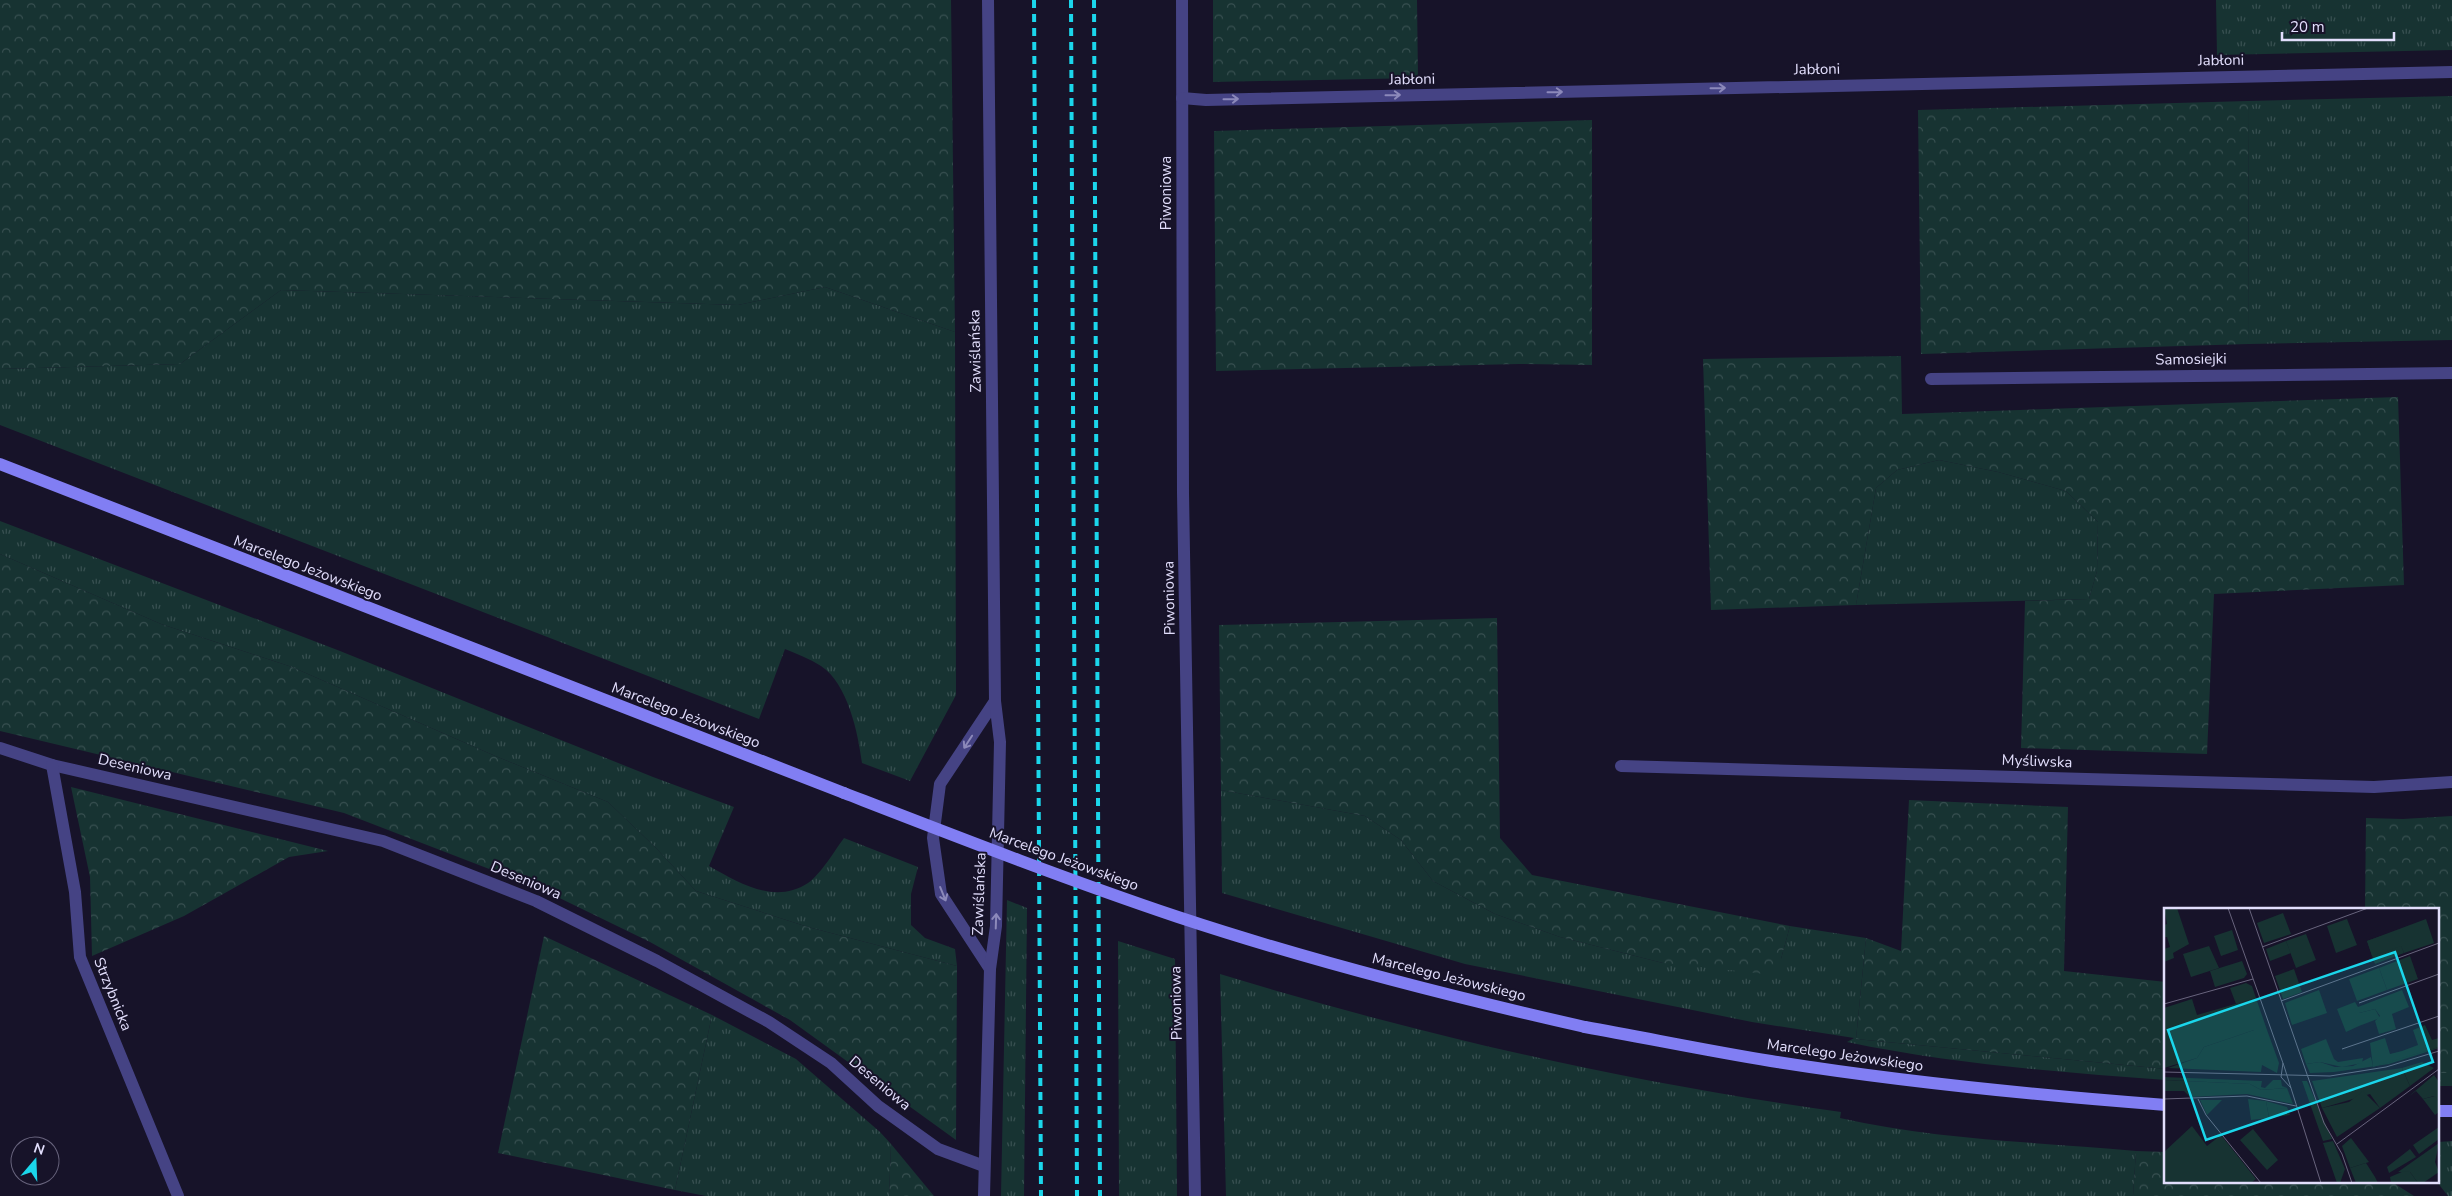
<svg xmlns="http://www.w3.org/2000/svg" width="2452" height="1196" font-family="'Nunito Sans',sans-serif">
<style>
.grass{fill:url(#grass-tufts)}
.forest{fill:url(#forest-crowns)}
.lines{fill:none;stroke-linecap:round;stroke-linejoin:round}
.street{stroke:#454384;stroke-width:12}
.secondary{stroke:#817ef3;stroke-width:12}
.rail{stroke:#1bd6eb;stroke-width:4;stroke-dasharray:8 6;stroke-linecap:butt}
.secondary-bridge{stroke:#817ef3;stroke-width:12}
.oneway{stroke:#8c89ba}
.labels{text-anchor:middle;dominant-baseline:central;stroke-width:4;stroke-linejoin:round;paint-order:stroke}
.street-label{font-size:15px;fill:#e2defc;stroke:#171329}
.inset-road{fill:none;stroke:#68647d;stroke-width:1}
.view{fill:#1bd6eb;fill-opacity:0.15;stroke:#1bd6eb;stroke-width:2.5}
.inset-edge{fill:none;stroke:#e2defc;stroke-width:2.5}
</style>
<defs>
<pattern id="grass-tufts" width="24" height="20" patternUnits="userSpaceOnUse" patternTransform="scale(1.25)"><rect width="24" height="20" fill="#173332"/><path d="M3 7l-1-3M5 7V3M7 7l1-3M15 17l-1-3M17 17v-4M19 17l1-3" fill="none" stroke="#385051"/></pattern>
<pattern id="forest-crowns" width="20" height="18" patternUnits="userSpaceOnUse" patternTransform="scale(1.25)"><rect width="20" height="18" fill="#173332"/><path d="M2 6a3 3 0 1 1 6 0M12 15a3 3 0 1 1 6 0" fill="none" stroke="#385051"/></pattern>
</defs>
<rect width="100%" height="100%" fill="#171329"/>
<g class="grass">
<polygon points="2216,0 2452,0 2452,50 2217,55"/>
<polygon points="2452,96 2452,340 2249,344 2248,101"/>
<path d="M825,287L955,332L956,695L910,781L862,763C858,733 848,684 821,666C810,659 797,654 785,649L759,719L0,425V369L180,364L281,290L738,305Z"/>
<polygon points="1939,460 1998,472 2066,491 2098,522 2097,571 2089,599 1856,605 1876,488 1897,470"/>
<path d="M0,521L340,651L653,777L734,807L709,866C739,883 775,905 808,883C821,874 835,850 844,838L918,867L911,894V925L925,938L955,949L957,966L808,927L696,891L655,847L608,802L493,755L292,667L161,624L0,554Z"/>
<path d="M1221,790L1365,816L1401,840L1433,881L1495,914L1560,937L1663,963L1781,959L1790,926L1866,938L1856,1039L2166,1069V1080C2059,1072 1952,1064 1847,1042L1854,1038L1752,1022L1465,964L1222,893Z"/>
<polygon points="1007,900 1027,908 1024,1196 1001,1196"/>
<polygon points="1118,941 1175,959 1177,1196 1119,1196"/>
<path d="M1220,974C1423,1036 1630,1083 1841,1112L1840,1118C1937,1140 2037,1142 2136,1151L2133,1196H1226Z"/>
<polygon points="712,1015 796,1059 880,1132 891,1144 889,1196 706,1196 675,1190"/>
<rect x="2438" y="1073" width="14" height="13"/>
<polygon points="2452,1141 2452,1196 2448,1196 2437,1182 2438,1142"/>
</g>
<g class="forest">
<polygon points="0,0 951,0 955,332 825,287 738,305 281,290 180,364 0,369"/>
<polygon points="1213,0 1417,0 1418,78 1213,82"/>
<polygon points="2248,101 2249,344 1921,354 1918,110"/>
<polygon points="1592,120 1592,365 1519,364 1216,371 1214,131"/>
<polygon points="1901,356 1902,414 2398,397 2404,585 2214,594 2207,754 2021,748 2025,601 2089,599 2097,571 2098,522 2066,491 1998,472 1939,460 1897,470 1876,488 1856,605 1711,610 1703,359"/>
<polygon points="0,554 161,624 292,667 493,755 608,802 655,847 696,891 808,927 957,966 956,1140 790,1020 650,942 541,889 344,813 0,731"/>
<polygon points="1497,618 1500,838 1532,875 1790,926 1781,959 1765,974 1663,963 1560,937 1495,914 1433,881 1401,840 1365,816 1221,790 1219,625"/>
<polygon points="71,787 328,851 289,857 184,916 92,956 90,877"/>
<polygon points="1909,800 2068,807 2064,971 2166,982 2166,1069 1856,1039 1866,938 1901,951"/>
<polygon points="2452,816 2452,1073 2438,1073 2438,910 2365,910 2366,818 2403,819"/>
<polygon points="544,936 712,1015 675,1190 498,1153"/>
<polygon points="891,1144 934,1196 889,1196"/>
<polygon points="2136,1151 2166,1152 2166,1182 2392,1182 2414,1196 2133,1196"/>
</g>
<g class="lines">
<g class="street">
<polyline points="1182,0 1183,493 1195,1196"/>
<polyline points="1182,98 1206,100 2452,72"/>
<polyline points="1931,379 2452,373"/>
<polyline points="0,748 52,765 383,841 536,901 657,961 769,1022 831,1063 878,1106 938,1149 984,1166"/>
<polyline points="52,765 75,892 80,957 178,1196"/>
<polyline points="1621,766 2374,787 2452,782"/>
<polyline points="990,969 941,894 933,838 940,784 995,701"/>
<polyline points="984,1196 990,969 996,926 1000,742 995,701 988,0"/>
</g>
<g class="secondary">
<polyline points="0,464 844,793"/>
<path d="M1585,1027C1647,1038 1709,1051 1771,1061C1902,1082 2034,1095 2166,1105"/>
<polyline points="2438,1111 2452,1111"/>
</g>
<g class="rail">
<polyline points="1034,0 1041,1196"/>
<polyline points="1071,0 1077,1196"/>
<polyline points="1094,0 1100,1196"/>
</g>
<path class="secondary-bridge" d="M844,793C955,836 1065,879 1178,917C1311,961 1448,996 1585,1027"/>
</g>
<defs><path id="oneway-shaft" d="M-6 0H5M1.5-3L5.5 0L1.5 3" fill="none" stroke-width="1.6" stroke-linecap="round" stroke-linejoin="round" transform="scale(1.25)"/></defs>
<g class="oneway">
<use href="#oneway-shaft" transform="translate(1718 88) rotate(-1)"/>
<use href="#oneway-shaft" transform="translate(1555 92) rotate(-1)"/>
<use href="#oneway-shaft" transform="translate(1393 95) rotate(-1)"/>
<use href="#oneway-shaft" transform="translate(1231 99) rotate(-1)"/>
<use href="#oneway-shaft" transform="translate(968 742) rotate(123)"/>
<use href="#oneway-shaft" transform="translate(943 894) rotate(68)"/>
<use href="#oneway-shaft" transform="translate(996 921) rotate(-88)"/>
</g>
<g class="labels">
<g class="street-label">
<text transform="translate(2221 60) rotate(-1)">Jabłoni</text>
<text transform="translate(1817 69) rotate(-1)">Jabłoni</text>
<text transform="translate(1412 79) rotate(-1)">Jabłoni</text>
<text transform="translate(1166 193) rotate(-90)">Piwoniowa</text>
<text transform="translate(975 351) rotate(-91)">Zawiślańska</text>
<text transform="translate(2191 359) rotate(-1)">Samosiejki</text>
<text transform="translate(308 568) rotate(21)">Marcelego Jeżowskiego</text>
<text transform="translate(1169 598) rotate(-91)">Piwoniowa</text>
<text transform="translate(686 715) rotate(21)">Marcelego Jeżowskiego</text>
<text transform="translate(2037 761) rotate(2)">Myśliwska</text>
<text transform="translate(135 767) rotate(13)">Deseniowa</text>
<text transform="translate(1064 859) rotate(20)">Marcelego Jeżowskiego</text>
<text transform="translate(526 880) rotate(23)">Deseniowa</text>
<text transform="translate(979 894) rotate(-88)">Zawiślańska</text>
<text transform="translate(1449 977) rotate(14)">Marcelego Jeżowskiego</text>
<text transform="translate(113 994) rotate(68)">Strzybnicka</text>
<text transform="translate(1176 1003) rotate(-91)">Piwoniowa</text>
<text transform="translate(1845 1055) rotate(8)">Marcelego Jeżowskiego</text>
<text transform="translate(880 1083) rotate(40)">Deseniowa</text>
</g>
</g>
<g transform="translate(2164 908)">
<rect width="275" height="275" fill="#171329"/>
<path d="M183,11L193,37L172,45L163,18ZM232,23L240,45L211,56L203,33ZM122,33L127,45L106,53L102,41ZM246,48L254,71L223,82L215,60ZM78,53L83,66L80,70L51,79L46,63ZM82,75L88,78L92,90L72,96L66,80ZM211,101L216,110L195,118V105ZM90,122H103L115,155L113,165L98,157L97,164L4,160L33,150L40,139ZM275,139V140L225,156L199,160L170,164L146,165L142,156L156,154L171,159L189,158L207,149L209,158ZM238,160L246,178L216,200L206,186L158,200L148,173ZM270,167L275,174V194L270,188L259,191L252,183L244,189ZM0,169L98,173L97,179L101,180L109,172H117L118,178L123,180L97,182L86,176L0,172ZM138,173H143L168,231L159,233ZM102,193L123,199L126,207L105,210ZM275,219V231L255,246L249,237ZM187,230L205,254L186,260L178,238ZM169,233L181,261L176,275H173L159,235ZM275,235L271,254L275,264L259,275H254L246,264H234ZM246,241L252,249L225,265L223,259Z" fill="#173332"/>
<path d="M0,0H13L25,36L9,45L10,50L0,54V41L6,39L3,29H0V17L3,16ZM119,5L127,26L100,35L93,15ZM262,11L270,35L240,45L237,38L208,48L203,33ZM68,22L74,42L57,48L50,28ZM142,26L152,52L132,60L122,33ZM45,38L55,60L27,69L19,46ZM215,60L223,82L193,93L185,71ZM130,61L138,84L119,91L111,68ZM155,82L163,105L128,117L121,95ZM238,82L245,99L228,106L232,121L215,126L211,113L216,108L211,101L195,105V118L182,124L173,101L191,94L194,99ZM92,90L103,122H90L40,139L33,150L0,160V100L28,91L33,107ZM261,117L268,132L275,130V139L209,159L206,135L221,130L226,146L238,143L254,137L249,122ZM162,131L170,151L174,154L199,150L198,155L178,159L156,154L142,156L137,141ZM258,154L270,160L246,178L238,160ZM0,172L86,176L97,182L123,180L129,196L83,186L26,189L20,183H0ZM199,183L216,200L173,229L158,200L185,194ZM271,188L275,194V204L271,207L259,191ZM84,191L102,193L105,210L87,212ZM36,192H58L43,207ZM28,218L43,238L57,227L92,271L87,275H0V244ZM89,221L114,252L103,262L76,232ZM202,255L211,269L214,275H192L186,260ZM240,263L246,264L254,275H227L226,269Z" fill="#173332"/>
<path class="inset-road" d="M64,0L120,158L157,275M85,0L160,215L178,246L188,275M98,39L204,0M117,93L275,35M195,95L275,66M0,96L89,71M178,141L275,108M119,155L117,169L127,180M0,164L166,168L222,159L275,143M0,191L83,188L132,198M34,191L42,207L97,275M173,236L275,161"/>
<path class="view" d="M231,44L269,154L42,232L4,122Z"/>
<rect width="275" height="275" class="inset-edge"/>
</g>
<g transform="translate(35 1161) rotate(19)"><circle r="24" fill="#171329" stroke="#68647d"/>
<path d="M0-4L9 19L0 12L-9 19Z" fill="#1bd6eb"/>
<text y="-8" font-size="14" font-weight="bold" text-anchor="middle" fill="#e2defc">N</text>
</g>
<path d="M2282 32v8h112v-8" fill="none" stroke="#e2defc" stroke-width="2.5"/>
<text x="2290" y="32" font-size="15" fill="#e2defc" stroke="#171329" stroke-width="4" paint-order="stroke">20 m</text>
</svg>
